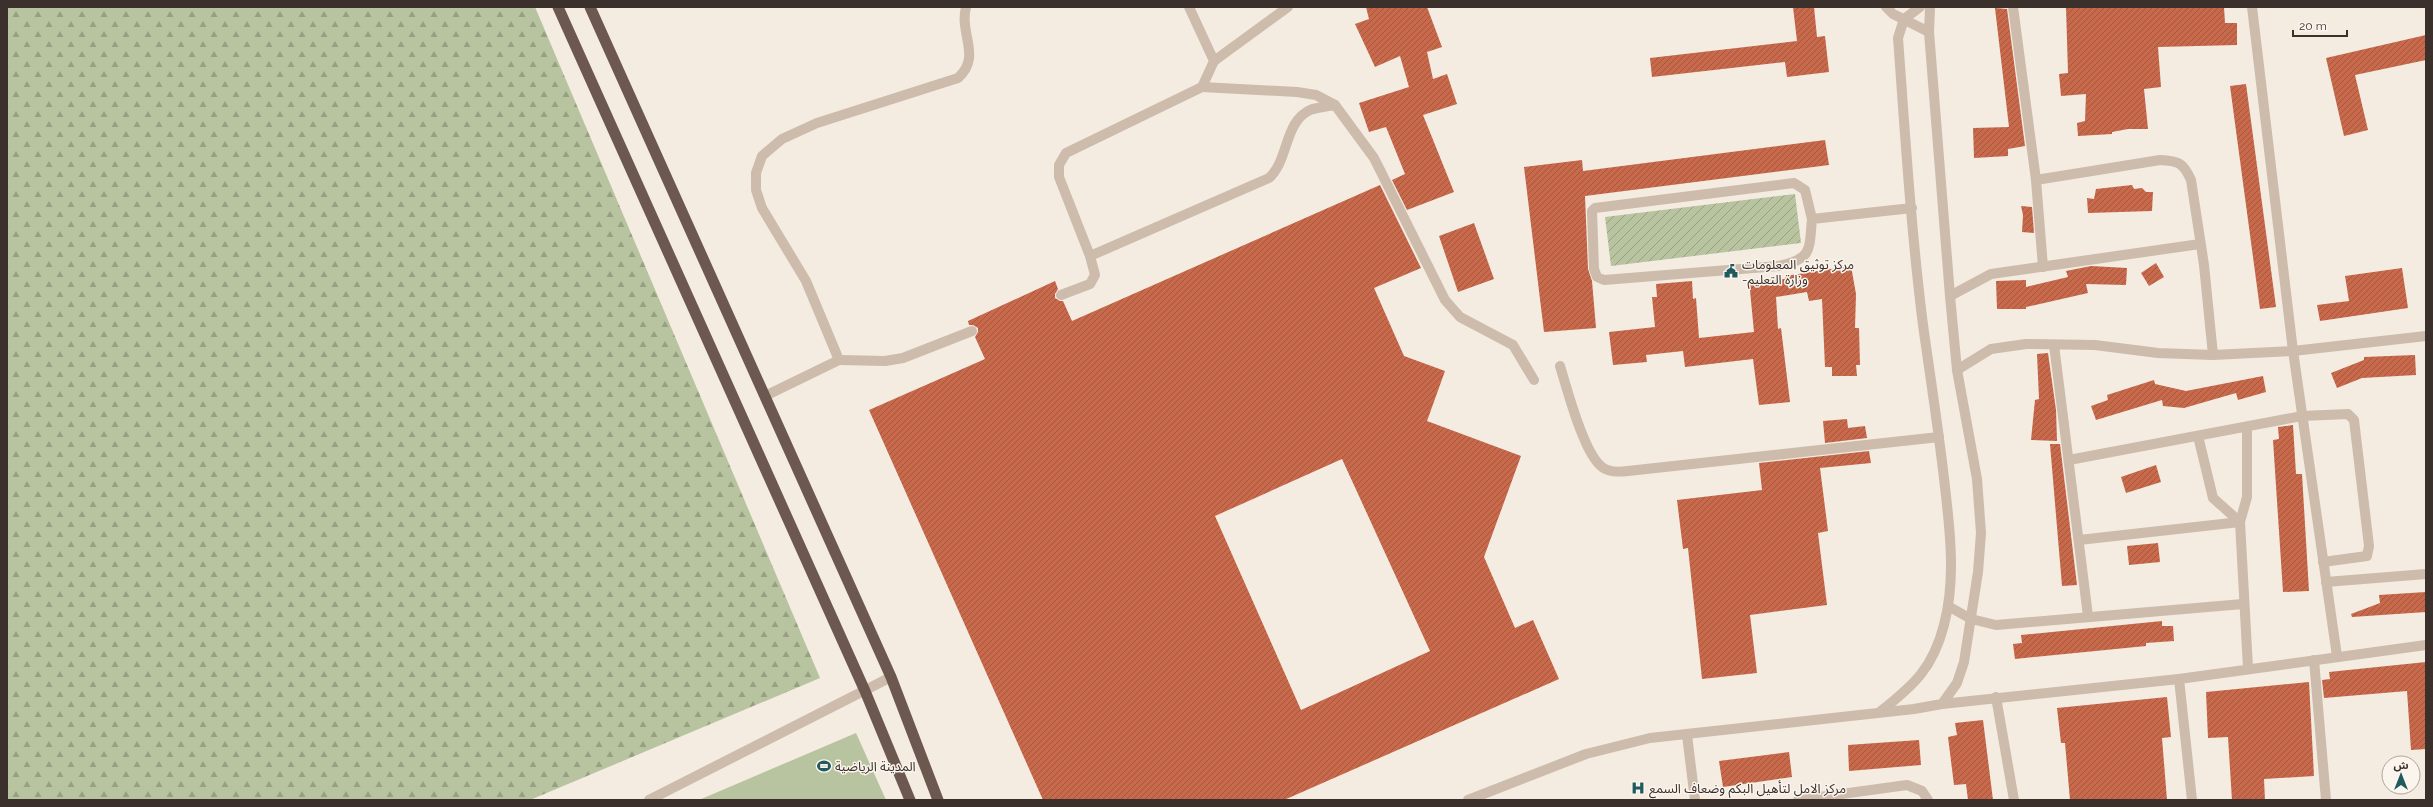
<svg xmlns="http://www.w3.org/2000/svg" width="2433" height="807" font-family="Raleway,'Noto Sans Arabic',sans-serif">
<style>
.forest{fill:url(#forest-firs)}
.garden{fill:url(#garden-furrows)}
.pitch{fill:#b8c4a0}
.building{fill:url(#building-hatch);fill-rule:evenodd}
.lines{fill:none;stroke-linecap:round;stroke-linejoin:round}
.service{stroke:#cdbbac;stroke-width:10}
.minor{stroke:#cdbbac;stroke-width:10}
.tertiary{stroke:#cdbbac;stroke-width:10}
.trunk{stroke:#6c584f;stroke-width:11}
.labels{text-anchor:middle;dominant-baseline:central;stroke-width:3;stroke-linejoin:round;paint-order:stroke}
.poi-label{font-size:13px;fill:#3b302b;stroke:#fbf5ee;text-anchor:start}
</style>
<defs>
<pattern id="forest-firs" width="22" height="20" patternUnits="userSpaceOnUse"><rect width="22" height="20" fill="#b8c4a0"/><path d="M5 1l3.5 6h-7zM16 11l3.5 6h-7z" fill="#97a083"/></pattern>
<pattern id="garden-furrows" width="10" height="10" patternUnits="userSpaceOnUse"><rect width="10" height="10" fill="#b8c4a0"/><path d="M-1 1l2-2M0 10L10 0M9 11l2-2" fill="none" stroke="#97a083"/></pattern>
<pattern id="building-hatch" width="6" height="6" patternUnits="userSpaceOnUse"><rect width="6" height="6" fill="#c8694b"/><path d="M-1 1l2-2M0 6l6-6M5 7l2-2" fill="none" stroke="#a4573f"/></pattern>
</defs>
<rect width="100%" height="100%" fill="#f4ebe1"/>
<polygon class="forest" points="7,7 535,7 820,678 530,800 7,800"/>
<polygon class="garden" points="1795,194 1801,243 1611,266 1605,217"/>
<polygon class="pitch" points="856,733 886,800 699,800"/>
<g class="building">
<polygon points="1366,7 1427,7 1442,47 1427,52 1433,79 1447,74 1457,104 1423,115 1454,192 1407,210 1392,180 1405,174 1386,127 1369,132 1359,103 1409,87 1400,56 1375,67 1355,24 1369,19"/>
<polygon points="1793,7 1814,7 1817,37 1825,36 1829,72 1787,77 1785,62 1652,77 1650,58 1797,41"/>
<polygon points="2066,7 2224,7 2225,23 2237,23 2237,45 2158,47 2161,87 2144,89 2148,129 2128,129 2112,132 2112,134 2078,136 2077,123 2085,121 2086,94 2061,96 2059,74 2068,73"/>
<polygon points="1995,8 2007,9 2025,146 2008,149 2008,156 1974,158 1973,128 2009,127"/>
<polygon points="2426,35 2426,60 2355,75 2368,130 2344,136 2326,58"/>
<polygon points="2246,84 2276,307 2260,309 2230,86"/>
<polygon points="1825,140 1829,165 1585,196 1588,269 1592,281 1596,328 1544,332 1524,167 1582,160 1583,171"/>
<path d="M1380,185L1421,268L1374,288L1404,356L1445,371L1427,421L1521,456L1484,557L1515,628L1533,620L1559,679L1284,800H1043L869,410L985,359L975,337L978,332V328L973,325H969L968,321L1055,281L1058,289L1055,294V298L1060,301H1063L1072,321ZM1342,459L1430,651L1301,710L1215,516Z"/>
<polygon points="2132,185 2134,189 2142,188 2146,192 2153,192 2152,211 2088,213 2087,198 2094,199 2096,189"/>
<polygon points="2021,206 2032,207 2034,233 2022,232 2023,215"/>
<polygon points="1474,223 1494,279 1458,292 1439,236"/>
<polygon points="2156,263 2164,277 2149,286 2141,273"/>
<polygon points="1851,266 1856,294 1855,328 1859,328 1860,365 1856,365 1857,376 1832,376 1832,367 1825,367 1822,299 1809,301 1807,292 1776,297 1778,329 1781,328 1790,402 1759,405 1753,359 1685,367 1683,351 1646,355 1647,362 1613,365 1609,332 1655,327 1652,297 1657,297 1656,284 1692,281 1693,299 1696,298 1699,338 1754,332 1749,280 1785,279 1785,276"/>
<polygon points="2091,266 2127,268 2126,285 2086,284 2088,293 2026,307 2026,309 1997,309 1996,281 2026,280 2026,287 2068,277 2066,271"/>
<polygon points="2402,268 2408,308 2320,321 2317,305 2349,301 2345,276"/>
<polygon points="2048,353 2056,410 2057,441 2031,440 2035,400 2039,399 2037,354"/>
<polygon points="2415,355 2416,375 2362,378 2337,388 2331,373 2364,360 2364,357"/>
<polygon points="2263,376 2266,392 2238,400 2236,393 2184,408 2163,406 2162,400 2096,420 2091,406 2108,400 2107,395 2154,380 2155,384 2186,391"/>
<polygon points="1847,419 1848,428 1865,426 1867,438 1825,443 1823,421"/>
<polygon points="2293,425 2296,474 2302,474 2309,591 2283,592 2273,440 2279,439 2278,427"/>
<polygon points="2050,444 2060,444 2077,585 2062,586"/>
<polygon points="1869,451 1871,463 1820,468 1828,531 1818,533 1827,605 1750,615 1757,673 1702,679 1688,548 1683,549 1677,500 1762,490 1759,463"/>
<polygon points="2156,465 2161,482 2126,493 2121,477"/>
<polygon points="2158,543 2160,562 2129,565 2127,546"/>
<polygon points="2426,592 2426,612 2352,617 2351,614 2380,603 2379,595"/>
<polygon points="2162,621 2162,626 2173,626 2174,641 2146,643 2146,646 2015,659 2013,644 2022,643 2021,635"/>
<polygon points="2426,662 2426,749 2411,750 2407,691 2324,698 2322,680 2330,679 2329,672"/>
<polygon points="2309,682 2314,776 2264,779 2265,800 2232,800 2228,737 2208,738 2206,692"/>
<polygon points="2167,697 2171,737 2162,738 2167,800 2070,800 2065,743 2061,743 2057,708"/>
<polygon points="1983,720 1993,800 1968,800 1966,784 1954,785 1948,737 1957,735 1955,723"/>
<polygon points="1919,740 1921,765 1849,771 1848,745"/>
<polygon points="1789,752 1792,777 1723,787 1719,761"/>
</g>
<g class="lines">
<g class="service">
<polyline points="1214,61 1288,7"/>
<polyline points="1202,87 1297,92 1316,95 1335,105"/>
<path d="M1812,219L1805,190L1794,183L1595,208L1592,211L1594,269L1597,277L1604,280L1778,266C1813,259 1809,250 1812,219L1912,208"/>
<polyline points="1090,256 1059,177 1059,165 1066,153 1202,87 1214,61 1189,7"/>
<path d="M1061,295L1090,284L1095,275L1090,256L1269,178C1289,160 1284,122 1310,110C1317,107 1327,107 1335,105L1374,158L1445,300L1460,317L1513,345L1534,380"/>
<polyline points="839,360 885,361 903,358 972,331"/>
<path d="M1560,366C1567,389 1584,454 1602,467C1609,473 1620,472 1628,471L1939,437"/>
<path d="M765,396L839,360L806,281L762,208L756,190V173L762,156L782,139L817,123L958,78C982,57 959,34 966,7"/>
<polyline points="2302,416 2348,414 2354,420 2369,546 2367,556 2323,562"/>
</g>
<g class="minor">
<polyline points="1886,7 1893,14 1929,32"/>
<polyline points="2013,7 2036,180 2043,267"/>
<path d="M2036,180L2160,160C2178,161 2183,162 2191,180L2204,265L2213,355"/>
<polyline points="1950,296 1991,274 2200,244"/>
<polyline points="2054,345 2088,616"/>
<polyline points="2293,351 2337,656"/>
<polyline points="2247,427 2247,497 2240,522 2248,668"/>
<polyline points="2198,436 2213,498 2240,522"/>
<polyline points="2069,460 2302,416"/>
<polyline points="2079,540 2240,522"/>
<polyline points="2326,582 2426,574"/>
<polyline points="1948,606 1971,619 1996,625 2243,604"/>
<polyline points="2314,660 2326,800"/>
<polyline points="2179,679 2192,800"/>
<polyline points="1996,697 2014,800"/>
<polyline points="1942,704 2179,679 2426,645"/>
<polyline points="1687,735 1695,800"/>
<polyline points="649,800 891,677"/>
<polyline points="1798,800 1907,785 1922,791 1928,800"/>
</g>
<g class="tertiary">
<polyline points="2252,7 2293,351"/>
<polyline points="1957,370 1991,349 2026,344 2095,345 2158,353 2213,355 2293,351 2426,336"/>
<path d="M1881,711C1914,685 1933,668 1944,625C1955,583 1951,539 1946,496C1940,439 1931,382 1923,325C1911,230 1905,133 1898,38L1904,19L1920,7"/>
<polyline points="1468,800 1586,754 1650,738 1914,709 1942,704 1957,683 1964,662 1978,572 1981,533 1977,479 1957,370 1950,296 1929,32 1930,7"/>
</g>
<g class="trunk">
<polyline points="558,7 865,691 910,800"/>
<polyline points="590,7 891,677 938,800"/>
</g>
</g>
<defs>
<g id="civic-bare" transform="scale(1.08)"><path d="M-.6-6.5H3V-4.5H.6V-3L4-1V1h2V6H-6V1h2V-1L-.6-3ZM-1.2 2.5V6h2.4V2.5Z" fill="#1f5a5e" stroke="#fbf5ee" stroke-width="2.5" paint-order="stroke"/></g>
<g id="stadium-bare" transform="scale(1.08)"><path d="M0-5a6.5 5 0 1 0 0 10a6.5 5 0 1 0 0-10ZM-3.5-1.8h7v3.6h-7Z" fill="#1f5a5e" stroke="#fbf5ee" stroke-width="2.5" paint-order="stroke"/></g>
<g id="hospital-bare" transform="scale(1.08)"><path d="M-5-5h3v3.5h4V-5h3V5h-3V1.5h-4V5h-3Z" fill="#1f5a5e" stroke="#fbf5ee" stroke-width="2.5" paint-order="stroke"/></g>
</defs>
<g fill-rule="evenodd">
<use href="#civic-bare" x="1731" y="271"/>
<use href="#stadium-bare" x="824" y="766"/>
<use href="#hospital-bare" x="1638" y="788"/>
</g>
<g class="labels">
<g class="poi-label">
<text x="1742" y="264">مركز توثيق المعلومات<tspan x="1742" dy="15">-وزارة التعليم</tspan></text>
<text x="835" y="766">المدينة الرياضية</text>
<text x="1649" y="788">مركز الامل لتأهيل البكم وضعاف السمع</text>
</g>
</g>
<rect width="2433" height="807" fill="none" stroke="#3b302b" stroke-width="16"/>
<g transform="translate(2401 775)"><circle r="19" fill="#fbf5ee" stroke="#aea6a0"/>
<path d="M0-3L7 15L0 10L-7 15Z" fill="#1f5a5e"/>
<text y="-6" font-size="11" font-weight="bold" text-anchor="middle" fill="#3b302b">ش</text>
</g>
<path d="M2293 30v6h54v-6" fill="none" stroke="#3b302b" stroke-width="2"/>
<text x="2299" y="30" font-size="12" fill="#3b302b" stroke="#fbf5ee" stroke-width="3" paint-order="stroke">20 m</text>
</svg>
